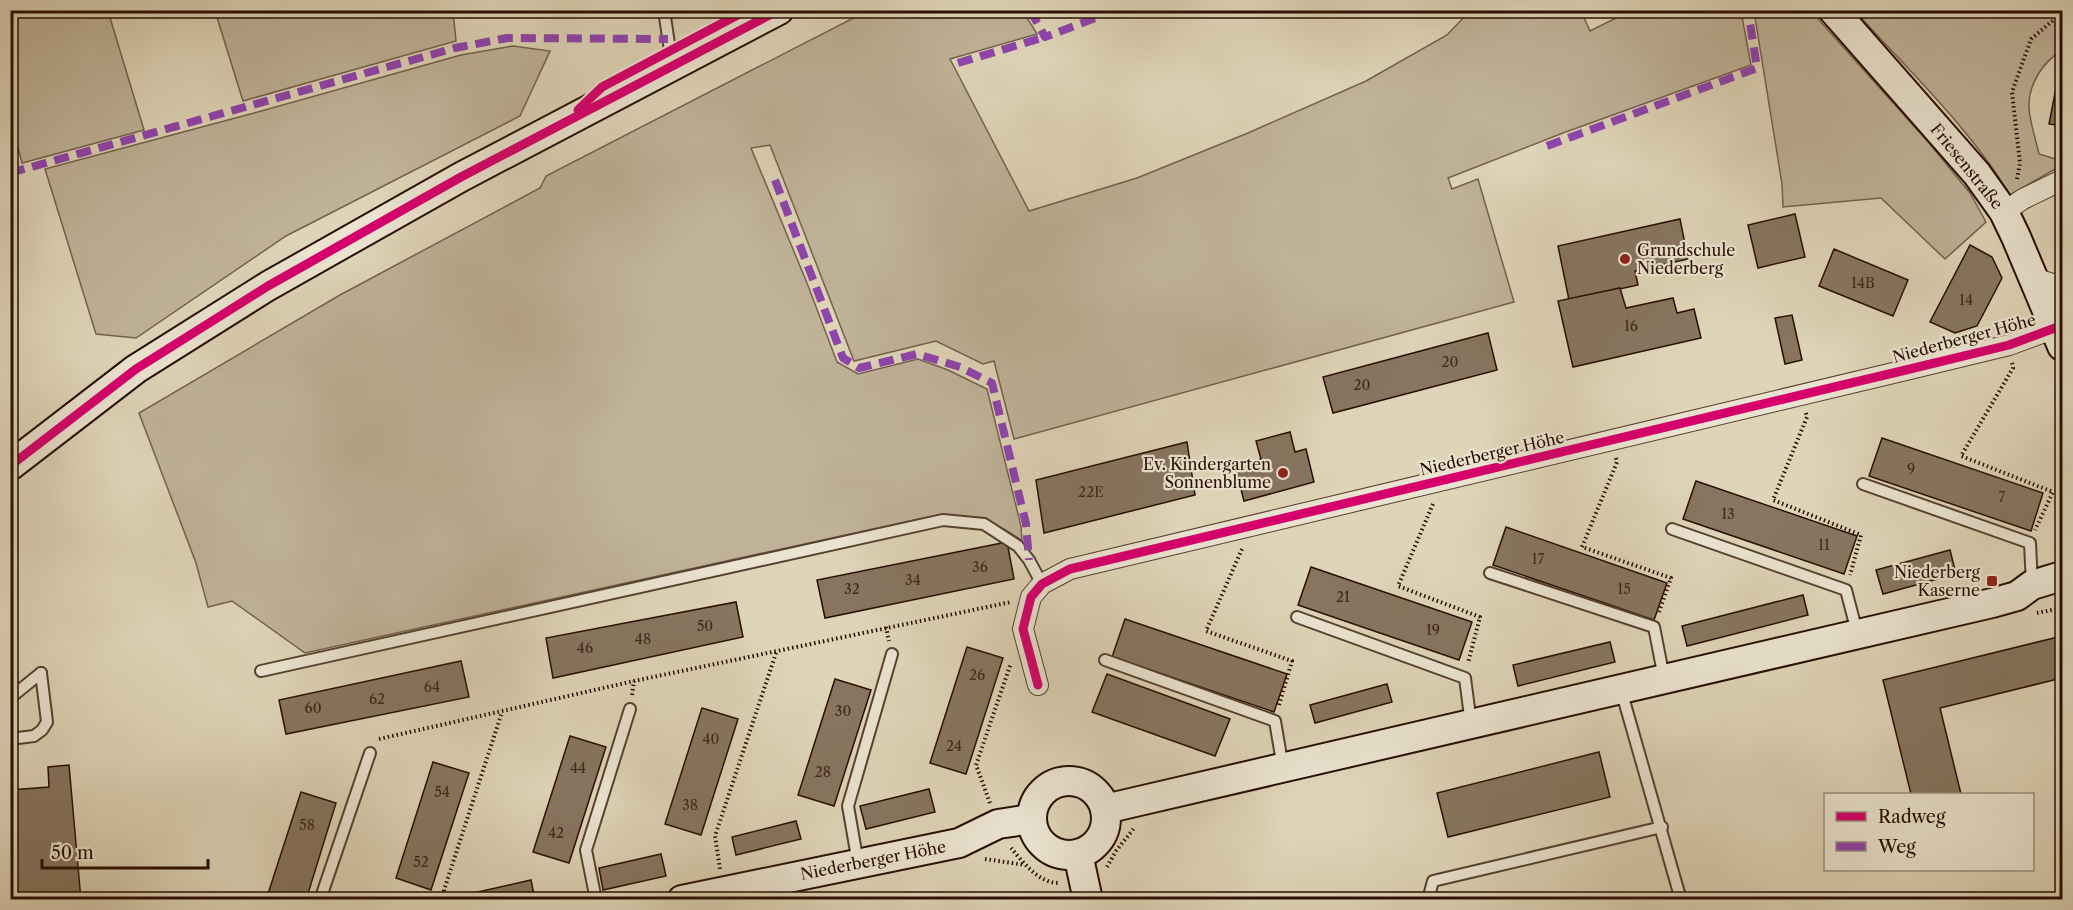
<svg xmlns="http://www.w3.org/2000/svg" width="2073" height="910" font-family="'Libre Caslon Text',serif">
<rect width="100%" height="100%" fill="#ded4b7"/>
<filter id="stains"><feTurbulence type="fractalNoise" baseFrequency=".00333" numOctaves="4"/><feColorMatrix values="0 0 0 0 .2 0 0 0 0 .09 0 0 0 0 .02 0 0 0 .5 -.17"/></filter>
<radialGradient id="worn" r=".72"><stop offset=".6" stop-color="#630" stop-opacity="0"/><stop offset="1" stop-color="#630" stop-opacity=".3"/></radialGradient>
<g fill="#bfb298" stroke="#74604d" stroke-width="1.5">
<polygon points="10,11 108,11 144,130 22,163 11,120"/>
<polygon points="215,11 453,11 456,41 243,101"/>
<path d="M867,11H1023L1037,34L950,59L1029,211L1137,178L1248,133L1366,81L1447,35L1470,11H1581L1590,31L1630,11H1741L1751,65L1563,133L1448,178L1452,189L1478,179L1514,302L1014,439L994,361L983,364L936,341L854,361L770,145L751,148L807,283L837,362L858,374L918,359L948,370L987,389L1021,526L1022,541C994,519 976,519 942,514L305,653L232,601L208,607L196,563L139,413L340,295L540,188L546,176Z"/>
<polygon points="1754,11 1811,11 1929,143 1970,193 1986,222 1945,259 1881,198 1783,207 1782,184"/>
<path d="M1855,11H2062V50C2043,62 2028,84 2029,108C2030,123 2036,140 2039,154L2062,161V165L2010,195C1969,127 1908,70 1855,11Z"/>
<polygon points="513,46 550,51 520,116 286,236 136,338 96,334 45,169 254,113 461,55"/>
</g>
<g fill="#877560" stroke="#280e02" stroke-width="1.5">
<polygon points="2056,88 2062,89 2062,126 2049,124"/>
<polygon points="1795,214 1805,257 1758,268 1748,225"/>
<polygon points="1680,219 1688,259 1635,271 1638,285 1569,300 1558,246"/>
<polygon points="1970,245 1992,257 2002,278 1977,326 1955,333 1930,322"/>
<polygon points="1834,249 1908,280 1893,316 1819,286"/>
<polygon points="1620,288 1626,308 1673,298 1677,313 1694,309 1701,338 1573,367 1558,301"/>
<polygon points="1792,315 1802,360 1785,364 1775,318"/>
<polygon points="1488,333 1497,370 1333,413 1323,377"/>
<polygon points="1290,432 1295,452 1306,449 1314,482 1244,501 1235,466 1261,459 1256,441"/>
<polygon points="1882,438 2043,493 2031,531 1869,476"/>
<polygon points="1187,442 1195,495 1044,533 1036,480"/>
<polygon points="1696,481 1857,536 1844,574 1683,519"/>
<polygon points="1506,527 1667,583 1654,620 1493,565"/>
<polygon points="1007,542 1014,579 825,618 817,580"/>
<polygon points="1950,550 1956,574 1883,594 1876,570"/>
<polygon points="1311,567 1472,622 1459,660 1298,605"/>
<polygon points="1803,595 1808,615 1687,646 1682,626"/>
<polygon points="736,602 743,637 553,678 546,638"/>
<polygon points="1125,619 1287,674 1274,712 1112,657"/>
<polygon points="2062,636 2062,678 1940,708 1961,794 1911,794 1883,680"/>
<polygon points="1610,642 1615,662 1518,686 1513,665"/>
<polygon points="967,647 1003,658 966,774 930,763"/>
<polygon points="461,661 469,697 286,734 279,700"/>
<polygon points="1107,674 1230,719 1215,756 1092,712"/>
<polygon points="835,679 871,690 834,806 798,795"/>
<polygon points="1387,684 1392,702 1315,723 1310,705"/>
<polygon points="702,708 738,719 701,835 665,824"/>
<polygon points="570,736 606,747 569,863 533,852"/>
<polygon points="1599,752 1610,797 1448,837 1437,793"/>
<polygon points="433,762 469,773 431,890 396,878"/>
<polygon points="69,765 81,900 10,900 10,790 49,787 48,767"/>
<polygon points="929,789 935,812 866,829 860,806"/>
<polygon points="301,792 336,803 306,900 266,900"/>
<polygon points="796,821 801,839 736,855 732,837"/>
<polygon points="661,854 666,876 603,890 599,868"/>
<polygon points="531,880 535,900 465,900 464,895"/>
</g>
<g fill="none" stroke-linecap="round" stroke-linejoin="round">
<defs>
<g id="lane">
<polyline points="664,10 672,64"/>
<polyline points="1863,484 2030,543 2032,585"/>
<polyline points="1672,529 1846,590 1857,632"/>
<polyline points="1490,573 1654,627 1664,678"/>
<polyline points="1297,617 1465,678 1471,724"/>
<polyline points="1105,660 1275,721 1283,768"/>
<polyline points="261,671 943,520 984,524 1018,546 1029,560 1042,584"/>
<polyline points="1621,690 1681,900"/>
<polyline points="10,698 41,673"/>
<polyline points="10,739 34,736 42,730 47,722 41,673"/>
<polyline points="858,863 848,806 892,654"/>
<polyline points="320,900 370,753"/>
<polyline points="596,900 586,850 630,709"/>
<polyline points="1428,900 1433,881 1662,827"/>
</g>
<g id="street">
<polyline points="2004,212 2023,199 2062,180"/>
<polyline points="2034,278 2062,287"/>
<polyline points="1038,685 1023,629 1031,597 1042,584 1070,569 1910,369 2009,345 2055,328"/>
</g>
<g id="secondary">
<polyline points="1833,10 1977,174 2004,212 2016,237 2062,346"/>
<polyline points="10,466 136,369 268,286 461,177 779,10"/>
<circle cx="1069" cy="818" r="37"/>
<polyline points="1105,809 1992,603 2017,596 2032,585 2062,576"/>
<polyline points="1078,854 1088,900"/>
<polyline points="682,900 959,843 998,824 1031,819"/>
</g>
</defs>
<use href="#lane" stroke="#56402f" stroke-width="14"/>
<use href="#street" stroke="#56402f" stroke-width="22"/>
<use href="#secondary" stroke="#280e02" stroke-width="32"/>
<g stroke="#280e02" stroke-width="4" stroke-dasharray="1.5 3" stroke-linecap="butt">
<polyline points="2017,179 2020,163 2012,92 2031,39 2062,13"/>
<polyline points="2012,363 2013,368 1961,456 2053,492 2035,530"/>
<polyline points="1806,413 1807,417 1773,500 1861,535 1850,575"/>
<polyline points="1616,458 1617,462 1582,547 1671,578 1659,612"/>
<polyline points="1433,504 1398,586 1480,617 1468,663"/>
<polyline points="1242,549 1206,631 1292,661 1279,705"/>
<polyline points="2037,613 2062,608"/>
<polyline points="886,627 889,641"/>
<polyline points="632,695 634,681"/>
<polyline points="379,739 634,681 1011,602"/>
<polyline points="990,803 976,765 1011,663"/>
<path d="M1011,848C1023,862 1038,883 1059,883"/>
<polyline points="985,859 1025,865"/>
<polyline points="1107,867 1116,851 1135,827"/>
<polyline points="720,869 715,836 777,650"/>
<polyline points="447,900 444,890 502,712"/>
</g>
<use href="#lane" stroke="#eae3d0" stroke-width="10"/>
<use href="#street" stroke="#eae3d0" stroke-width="20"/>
<use href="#secondary" stroke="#eae3d0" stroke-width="28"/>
<g stroke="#8e44ad" stroke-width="8" stroke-dasharray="15 8" stroke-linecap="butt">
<polyline points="1030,10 1045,37 1117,10"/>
<polyline points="958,63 1045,37"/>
<polyline points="1547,146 1757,68 1748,10"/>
<polyline points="10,173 455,48 507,38 668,39"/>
<polyline points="775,180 843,358 859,368 917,354 960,367 992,383 1026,524 1029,560"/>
</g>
<defs>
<g id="cycleway">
<polyline points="578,110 602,87 747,10"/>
<polyline points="10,466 136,369 268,286 461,177 779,10"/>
<polyline points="1038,685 1023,629 1031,597 1042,584 1070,569 1910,369 2009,345 2055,328"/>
</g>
</defs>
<use href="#cycleway" stroke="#eae3d0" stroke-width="13"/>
<use href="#cycleway" stroke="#d6006c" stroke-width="9"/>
</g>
<g fill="#8f2418" stroke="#eae3d0" stroke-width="2">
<circle cx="1625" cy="259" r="6"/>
<circle cx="1283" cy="473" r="6"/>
<rect x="1986" y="575" width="12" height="12" rx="3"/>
</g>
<g text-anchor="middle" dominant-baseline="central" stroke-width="4.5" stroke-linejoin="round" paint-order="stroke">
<g font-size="14" fill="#40281a">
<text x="1863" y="283">14B</text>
<text x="1966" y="300">14</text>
<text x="1631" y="326">16</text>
<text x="1450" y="362">20</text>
<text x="1362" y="385">20</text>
<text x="1911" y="469">9</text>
<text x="1091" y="492">22E</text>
<text x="2002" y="497">7</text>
<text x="1728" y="514">13</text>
<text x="1824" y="545">11</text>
<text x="1538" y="559">17</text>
<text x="980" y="567">36</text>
<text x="913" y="580">34</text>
<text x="852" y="589">32</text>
<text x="1624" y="589">15</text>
<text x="1343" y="597">21</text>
<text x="705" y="626">50</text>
<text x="1433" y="630">19</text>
<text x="643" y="639">48</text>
<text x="585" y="648">46</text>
<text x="977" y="675">26</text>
<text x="432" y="687">64</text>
<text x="377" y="699">62</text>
<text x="313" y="708">60</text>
<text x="843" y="711">30</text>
<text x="711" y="739">40</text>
<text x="954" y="746">24</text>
<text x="578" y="768">44</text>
<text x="823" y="772">28</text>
<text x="442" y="792">54</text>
<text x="690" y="805">38</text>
<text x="307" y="825">58</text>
<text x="556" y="833">42</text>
<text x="421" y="862">52</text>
</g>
<g font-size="16" fill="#280e02" stroke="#eae3d0">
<text transform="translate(1967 166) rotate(51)">Friesenstraße</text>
<text transform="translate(1964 338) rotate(-15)">Niederberger Höhe</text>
<text transform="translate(1492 453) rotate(-13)">Niederberger Höhe</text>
<text transform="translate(873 860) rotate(-11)">Niederberger Höhe</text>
</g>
<g font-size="16" fill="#280e02" stroke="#eae3d0" text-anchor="end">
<text x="1637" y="250" text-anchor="start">Grundschule<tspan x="1637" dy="18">Niederberg</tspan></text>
<text x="1271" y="464">Ev. Kindergarten<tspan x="1271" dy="18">Sonnenblume</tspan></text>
<text x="1980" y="572">Niederberg<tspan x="1980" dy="18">Kaserne</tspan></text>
</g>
</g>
<rect width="2073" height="910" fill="none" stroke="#ded4b7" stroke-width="36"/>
<rect x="12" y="12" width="2049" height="886" fill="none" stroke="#280e02" stroke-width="3"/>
<rect x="18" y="18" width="2037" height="874" fill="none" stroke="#280e02" stroke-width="1.5"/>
<rect x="1824" y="793" width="210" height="78" fill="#eae3d0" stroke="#9c8e7e" stroke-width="1.5"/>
<rect x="1836" y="812" width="30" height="9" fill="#d6006c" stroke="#9c8e7e" stroke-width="1.5"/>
<text x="1878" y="823" font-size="18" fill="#280e02">Radweg</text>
<rect x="1836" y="842" width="30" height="9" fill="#8e44ad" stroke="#9c8e7e" stroke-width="1.5"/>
<text x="1878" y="853" font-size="18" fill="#280e02">Weg</text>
<path d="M42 859v9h166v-9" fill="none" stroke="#280e02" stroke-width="3"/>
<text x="51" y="859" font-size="18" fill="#280e02" stroke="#eae3d0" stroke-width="4.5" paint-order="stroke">50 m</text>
<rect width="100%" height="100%" filter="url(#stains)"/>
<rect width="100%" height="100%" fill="url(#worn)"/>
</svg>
